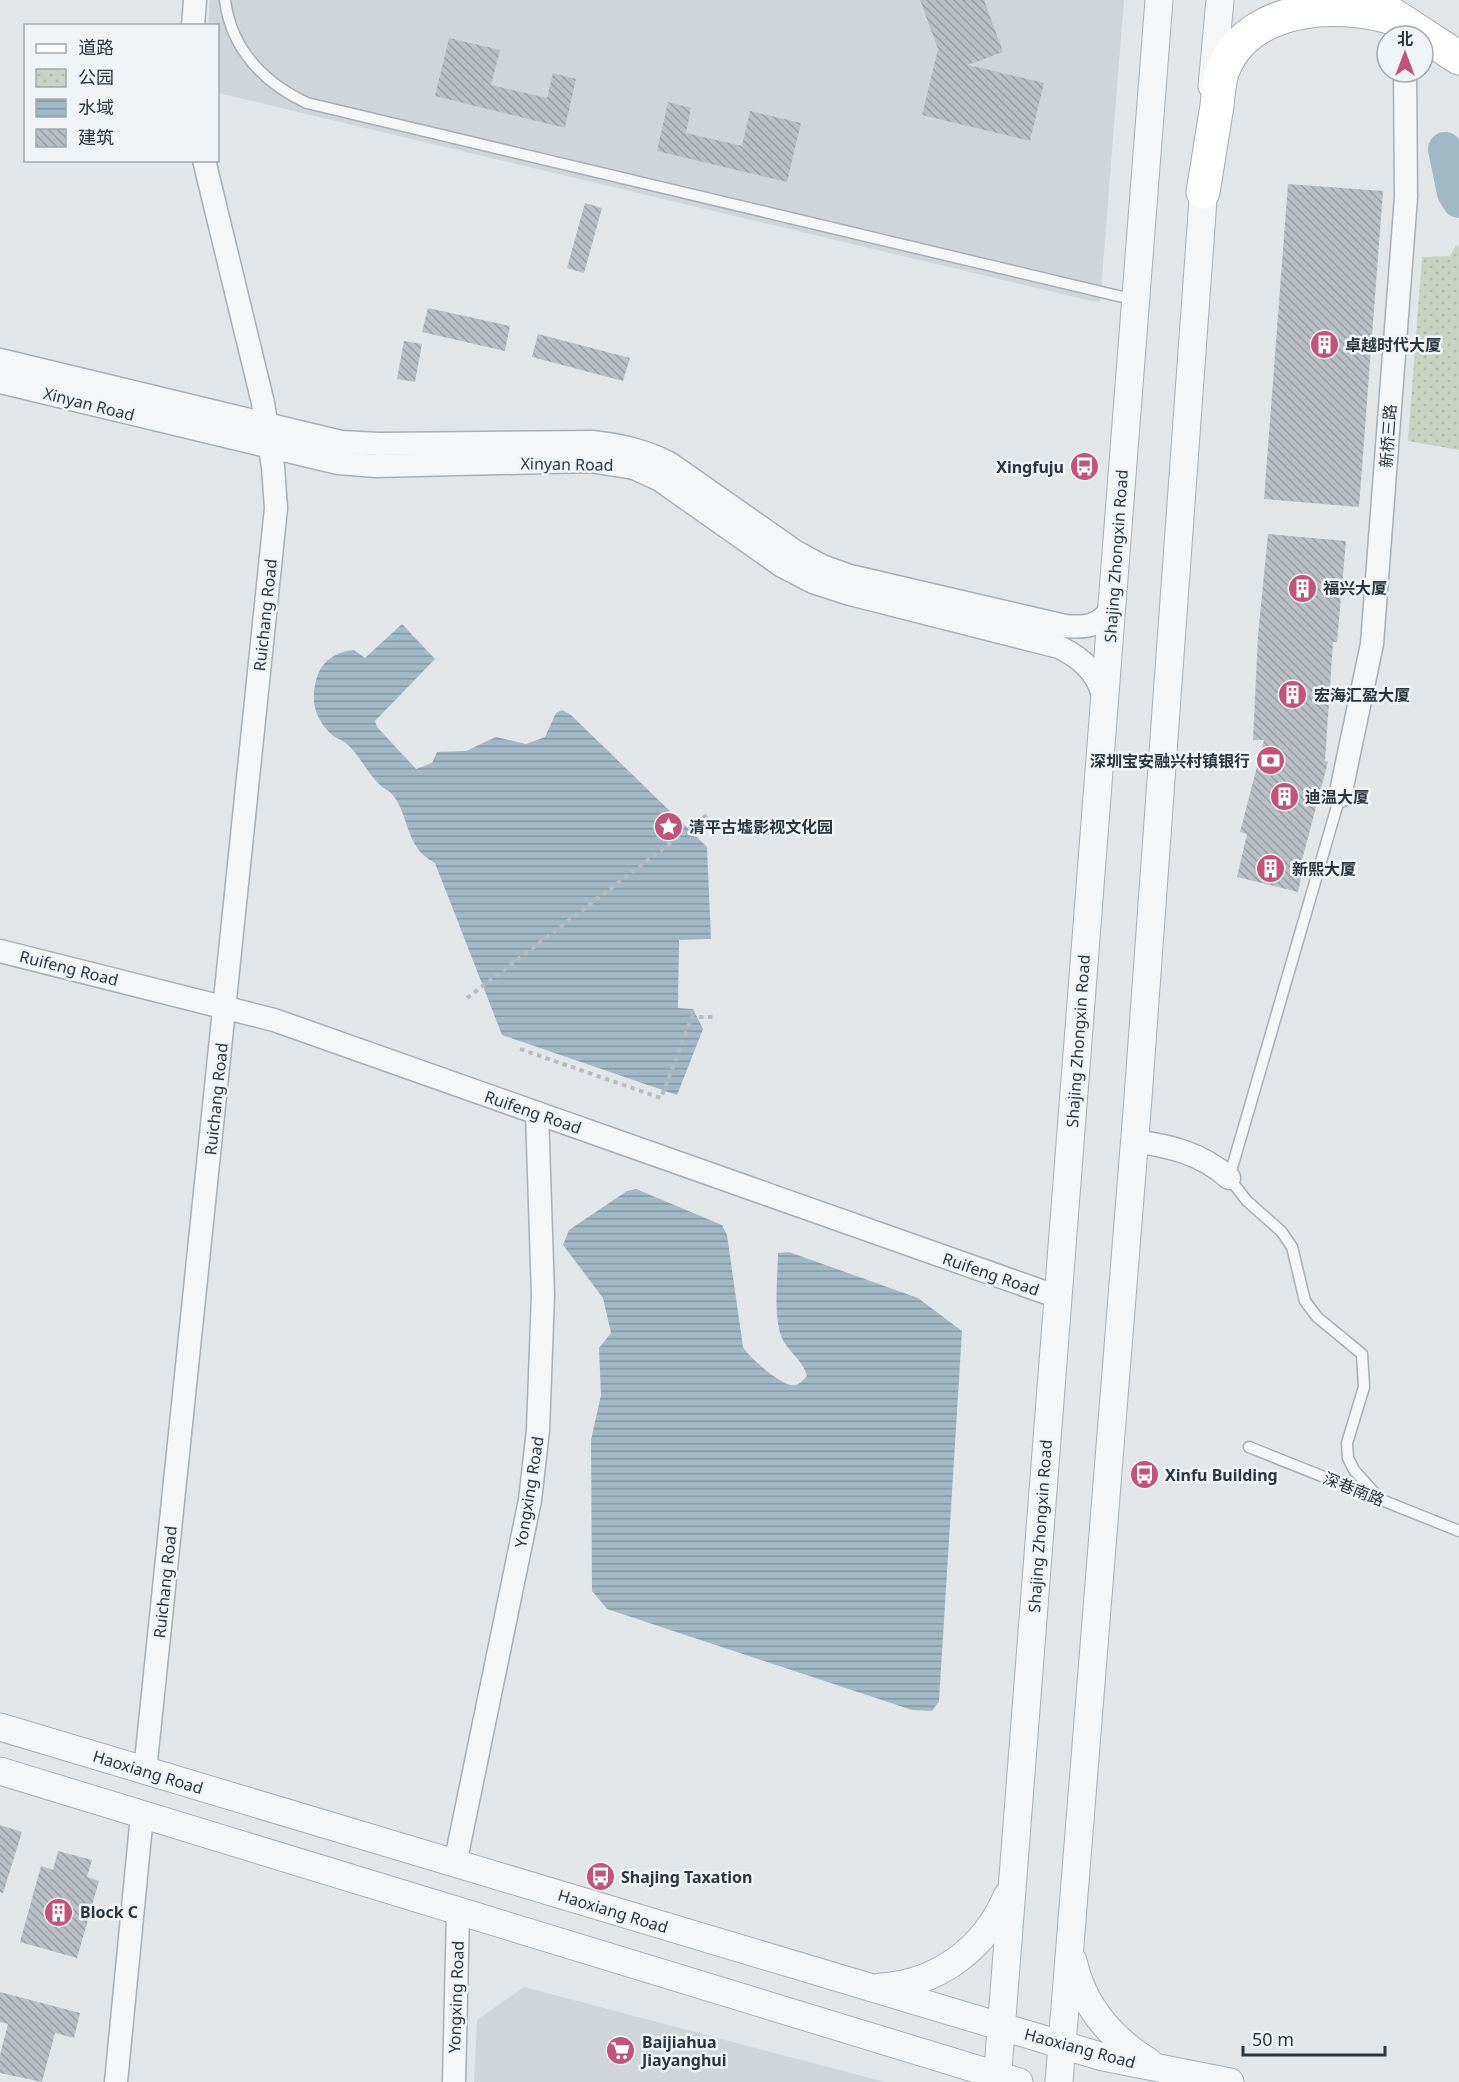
<svg xmlns="http://www.w3.org/2000/svg" width="1459" height="2082" font-family="'Noto Sans','Noto Sans SC',sans-serif">
<defs>
<pattern id="park-dots" width="8" height="8" patternUnits="userSpaceOnUse" patternTransform="scale(1.5)"><rect width="8" height="8" fill="#cad2c4"/><path d="M2 2h.1M6 6h.1" fill="none" stroke="#aeb5a9" stroke-width="1.8" stroke-linecap="round"/></pattern>
<pattern id="water-rules" width="6" height="5" patternUnits="userSpaceOnUse" patternTransform="scale(1.5)"><rect width="6" height="5" fill="#a0b9c5"/><path d="M0 2.5h6" fill="none" stroke="#8397a1"/></pattern>
<pattern id="building-back-hatch" width="6" height="6" patternUnits="userSpaceOnUse" patternTransform="scale(1.5)"><rect width="6" height="6" fill="#b9c0c5"/><path d="M-1 5l2 2M0 0l6 6M5-1l2 2" fill="none" stroke="#979da1"/></pattern>
</defs>
<rect width="100%" height="100%" fill="#e2e6e9"/>
<g fill="#d0d5da">
<polygon points="210,0 1124,0 1100,303 218,93 218,26 208,26"/>
<polygon points="524,1987 885,2082 474,2082 477,2020"/>
</g>
<polygon fill="url(#park-dots)" points="1456,245 1459,247 1459,450 1408,441 1422,257 1450,256"/>
<g fill="url(#water-rules)">
<path d="M402,624L435,659L375,721L377,727L416,769L432,763L437,752L466,751L496,737L526,744L545,737L556,713L562,710L571,715L707,847L711,939L679,940L678,1008L693,1009L703,1029L677,1095L502,1035L435,863C404,847 410,815 392,794C390,791 384,789 381,786C369,775 361,758 349,746C344,740 336,739 330,733C313,716 310,697 318,674C324,659 339,651 354,650L365,658Z"/>
<path d="M636,1189L722,1225L727,1235L743,1347C749,1357 784,1389 796,1385C800,1384 804,1379 807,1376C803,1361 792,1355 784,1342C772,1323 778,1276 778,1253L789,1252L918,1298L962,1331L939,1701L932,1711L912,1710L607,1609L592,1591L591,1440L601,1395L599,1348L611,1333L603,1298L563,1245L569,1230L627,1191Z"/>
</g>
<g fill="none" stroke-linecap="round" stroke-linejoin="round">
<polyline stroke="#a0b9c5" stroke-width="34" points="1445,149 1454,193 1459,201"/>
</g>
<g fill="url(#building-back-hatch)">
<polygon points="920,0 984,0 1003,52 968,65 1044,83 1030,141 922,115 938,49"/>
<polygon points="449,38 500,50 491,85 547,98 553,73 576,79 565,128 435,96"/>
<polygon points="668,102 691,108 686,133 742,146 750,111 801,123 787,182 657,151"/>
<polygon points="1288,184 1383,191 1359,507 1264,499"/>
<polygon points="585,203 602,208 584,273 567,268"/>
<polygon points="428,308 510,326 505,351 422,332"/>
<polygon points="538,334 630,358 623,381 532,357"/>
<polygon points="404,341 422,344 415,382 397,379"/>
<polygon points="1268,534 1346,541 1337,642 1333,642 1325,761 1328,762 1302,860 1305,861 1298,892 1237,877 1247,834 1240,832 1264,740 1253,740 1258,635"/>
<polygon points="0,1825 22,1832 3,1893 0,1892"/>
<polygon points="58,1851 92,1860 87,1877 99,1881 77,1958 20,1942 41,1866 53,1870"/>
<polygon points="0,1992 80,2013 74,2038 55,2033 42,2082 0,2073 0,2055 8,2024 0,2022"/>
</g>
<g fill="none" stroke-linecap="round" stroke-linejoin="round">
<defs>
<g id="service">
<path d="M225,0C231,49 264,83 307,103L1135,300"/>
<polyline points="1340,796 1229,1178 1247,1201 1281,1231 1292,1247 1305,1301 1317,1317 1362,1354 1364,1387 1347,1443 1348,1458 1354,1470 1380,1499"/>
<polyline points="1249,1447 1459,1531"/>
</g>
<g id="minor">
<polyline points="193,26 195,0"/>
<path d="M0,360L341,442L379,444L592,442C620,445 643,450 669,463L796,552L822,566L850,576L1065,626C1086,628 1101,626 1112,607"/>
<path d="M0,382L338,463L376,466L590,461L634,468L660,480L782,566L813,582L850,594L1059,647C1082,658 1101,675 1104,702"/>
<polyline points="1340,796 1372,644 1406,197 1405,72"/>
<polyline points="0,951 274,1020 1058,1297"/>
<path d="M1134,1141C1170,1146 1201,1153 1229,1178"/>
<polyline points="145,1771 276,508 273,467 263,403 204,160"/>
<polyline points="455,1864 530,1500 538,1430 543,1295 537,1113"/>
<polyline points="116,2082 142,1815"/>
<polyline points="454,2082 458,1911"/>
</g>
<g id="tertiary">
<polyline points="1212,86 1220,0"/>
<polyline points="0,1727 1103,2057 1230,2082"/>
<polyline points="0,1771 1019,2082"/>
<path d="M1073,1961C1083,2006 1110,2038 1149,2062"/>
<path d="M880,1987C937,1984 985,1949 1007,1896"/>
<polyline points="997,2082 1159,0"/>
<polyline points="1059,2082 1138,1098 1205,172"/>
</g>
<g id="primary">
<polyline points="1387,11 1459,58"/>
<path d="M1203,192C1208,163 1212,135 1217,106C1218,95 1219,81 1223,70C1250,2 1347,0 1404,22"/>
</g>
</defs>
<use href="#service" stroke="#a8aeb3" stroke-width="13"/>
<use href="#minor" stroke="#a8aeb3" stroke-width="25"/>
<use href="#tertiary" stroke="#a8aeb3" stroke-width="29"/>
<use href="#primary" stroke="#a2acb3" stroke-width="35"/>
<g stroke="#b8bcc0" stroke-width="4" stroke-dasharray="4.5 4.5" stroke-linecap="butt">
<polyline points="467,998 707,815"/>
<polyline points="520,1049 661,1098 692,1017 713,1017"/>
</g>
<use href="#service" stroke="#f4f6f7" stroke-width="10"/>
<use href="#minor" stroke="#f4f6f7" stroke-width="22"/>
<use href="#tertiary" stroke="#f4f6f7" stroke-width="27"/>
<use href="#primary" stroke="#fff" stroke-width="33"/>
</g>
<defs>
<symbol id="building-disc" viewBox="-11 -11 22 22"><circle r="9.5" fill="#c1547a" stroke="#f1f4f6"/><path d="M-4-6H4V6H1V3H-1V6H-4ZM-2.5-4.3h1.7v1.8h-1.7ZM.8-4.3h1.7v1.8H.8ZM-2.5-1h1.7V.8h-1.7ZM.8-1h1.7V.8H.8Z" fill="#fff"/></symbol>
<symbol id="bus-disc" viewBox="-11 -11 22 22"><circle r="9.5" fill="#c1547a" stroke="#f1f4f6"/><path d="M-5-6H5V4H4V6H2V4H-2V6H-4V4H-5ZM-3.5-4V0h7V-4ZM-3.5 1.2v1.5H-2V1.2ZM2 1.2v1.5H3.5V1.2Z" fill="#fff"/></symbol>
<symbol id="bank-disc" viewBox="-11 -11 22 22"><circle r="9.5" fill="#c1547a" stroke="#f1f4f6"/><path d="M-6-4H6V4H-6ZM0-2.3a2.3 2.3 0 1 0 0 4.6a2.3 2.3 0 1 0 0-4.6Z" fill="#fff"/></symbol>
<symbol id="sight-disc" viewBox="-11 -11 22 22"><circle r="9.5" fill="#c1547a" stroke="#f1f4f6"/><path d="M0-6L1.8-2.2L6-1.7L2.9 1.2L3.7 5.4L0 3.3L-3.7 5.4L-2.9 1.2L-6-1.7L-1.8-2.2Z" fill="#fff"/></symbol>
<symbol id="supermarket-disc" viewBox="-11 -11 22 22"><circle r="9.5" fill="#c1547a" stroke="#f1f4f6"/><path d="M-6-5.5h2.5l.6 2H6L4.5 2H-2.5L-4.4-4H-6ZM-1.5 3.2a1.3 1.3 0 1 0 .1 0ZM3 3.2a1.3 1.3 0 1 0 .1 0Z" fill="#fff"/></symbol>
</defs>
<g fill-rule="evenodd">
<use href="#building-disc" x="1308" y="328" width="33" height="33"/>
<use href="#bus-disc" x="1068" y="450" width="33" height="33"/>
<use href="#building-disc" x="1286" y="572" width="33" height="33"/>
<use href="#building-disc" x="1276" y="678" width="33" height="33"/>
<use href="#bank-disc" x="1254" y="744" width="33" height="33"/>
<use href="#building-disc" x="1268" y="780" width="33" height="33"/>
<use href="#sight-disc" x="652" y="810" width="33" height="33"/>
<use href="#building-disc" x="1254" y="852" width="33" height="33"/>
<use href="#bus-disc" x="1128" y="1458" width="33" height="33"/>
<use href="#bus-disc" x="584" y="1860" width="33" height="33"/>
<use href="#building-disc" x="42" y="1896" width="33" height="33"/>
<use href="#supermarket-disc" x="604" y="2034" width="33" height="33"/>
</g>
<g text-anchor="middle" dominant-baseline="central" stroke-width="5" stroke-linejoin="round" paint-order="stroke">
<g font-size="16" font-weight="bold" fill="#2c363f" stroke="#f1f4f6" text-anchor="start">
<text x="1345" y="345">卓越时代大厦</text>
<text x="1064" y="467" text-anchor="end">Xingfuju</text>
<text x="1323" y="588">福兴大厦</text>
<text x="1314" y="695">宏海汇盈大厦</text>
<text x="1250" y="761" text-anchor="end">深圳宝安融兴村镇银行</text>
<text x="1305" y="797">迪温大厦</text>
<text x="689" y="827">清平古墟影视文化园</text>
<text x="1292" y="869">新熙大厦</text>
<text x="1165" y="1475">Xinfu Building</text>
<text x="621" y="1877">Shajing Taxation</text>
<text x="80" y="1912">Block C</text>
<text x="642" y="2042">Baijiahua<tspan x="642" dy="18">Jiayanghui</tspan></text>
</g>
<g font-size="16" fill="#2c363f" stroke="#f1f4f6">
<text transform="translate(89 404) rotate(14)">Xinyan Road</text>
<text transform="translate(1388 436) rotate(-86)">新桥三路</text>
<text transform="translate(567 464) rotate(1)">Xinyan Road</text>
<text transform="translate(1116 556) rotate(-86)">Shajing Zhongxin Road</text>
<text transform="translate(265 615) rotate(-84)">Ruichang Road</text>
<text transform="translate(69 968) rotate(14)">Ruifeng Road</text>
<text transform="translate(1078 1041) rotate(-86)">Shajing Zhongxin Road</text>
<text transform="translate(216 1099) rotate(-84)">Ruichang Road</text>
<text transform="translate(533 1112) rotate(19)">Ruifeng Road</text>
<text transform="translate(991 1274) rotate(19)">Ruifeng Road</text>
<text transform="translate(1354 1489) rotate(22)">深巷南路</text>
<text transform="translate(529 1492) rotate(-81)">Yongxing Road</text>
<text transform="translate(1040 1526) rotate(-86)">Shajing Zhongxin Road</text>
<text transform="translate(165 1582) rotate(-84)">Ruichang Road</text>
<text transform="translate(148 1772) rotate(17)">Haoxiang Road</text>
<text transform="translate(613 1911) rotate(17)">Haoxiang Road</text>
<text transform="translate(456 1997) rotate(-88)">Yongxing Road</text>
<text transform="translate(1080 2048) rotate(15)">Haoxiang Road</text>
</g>
</g>
<rect x="24" y="24" width="195" height="138" fill="#f1f4f6" stroke="#a2a8ad" stroke-width="1.5"/>
<rect x="36" y="44" width="30" height="9" fill="#ffffff" stroke="#a2a8ad" stroke-width="1.5"/>
<text x="78" y="54" font-size="18" fill="#2c363f">道路</text>
<rect x="36" y="69" width="30" height="18" fill="url(#park-dots)" stroke="#a2a8ad" stroke-width="1.5"/>
<text x="78" y="84" font-size="18" fill="#2c363f">公园</text>
<rect x="36" y="99" width="30" height="18" fill="url(#water-rules)" stroke="#a2a8ad" stroke-width="1.5"/>
<text x="78" y="114" font-size="18" fill="#2c363f">水域</text>
<rect x="36" y="129" width="30" height="18" fill="url(#building-back-hatch)" stroke="#a2a8ad" stroke-width="1.5"/>
<text x="78" y="144" font-size="18" fill="#2c363f">建筑</text>
<g transform="translate(1405 54)"><circle r="28" fill="#f1f4f6" stroke="#a2a8ad" stroke-width="1.5"/>
<path d="M0-4.5L10 22L0 15L-10 22Z" fill="#c1547a"/>
<text y="-9" font-size="16" font-weight="bold" text-anchor="middle" fill="#2c363f">北</text>
</g>
<path d="M1243 2046v9h142v-9" fill="none" stroke="#2c363f" stroke-width="3"/>
<text x="1252" y="2046" font-size="18" fill="#2c363f" stroke="#f1f4f6" stroke-width="4.5" paint-order="stroke">50 m</text>
</svg>
